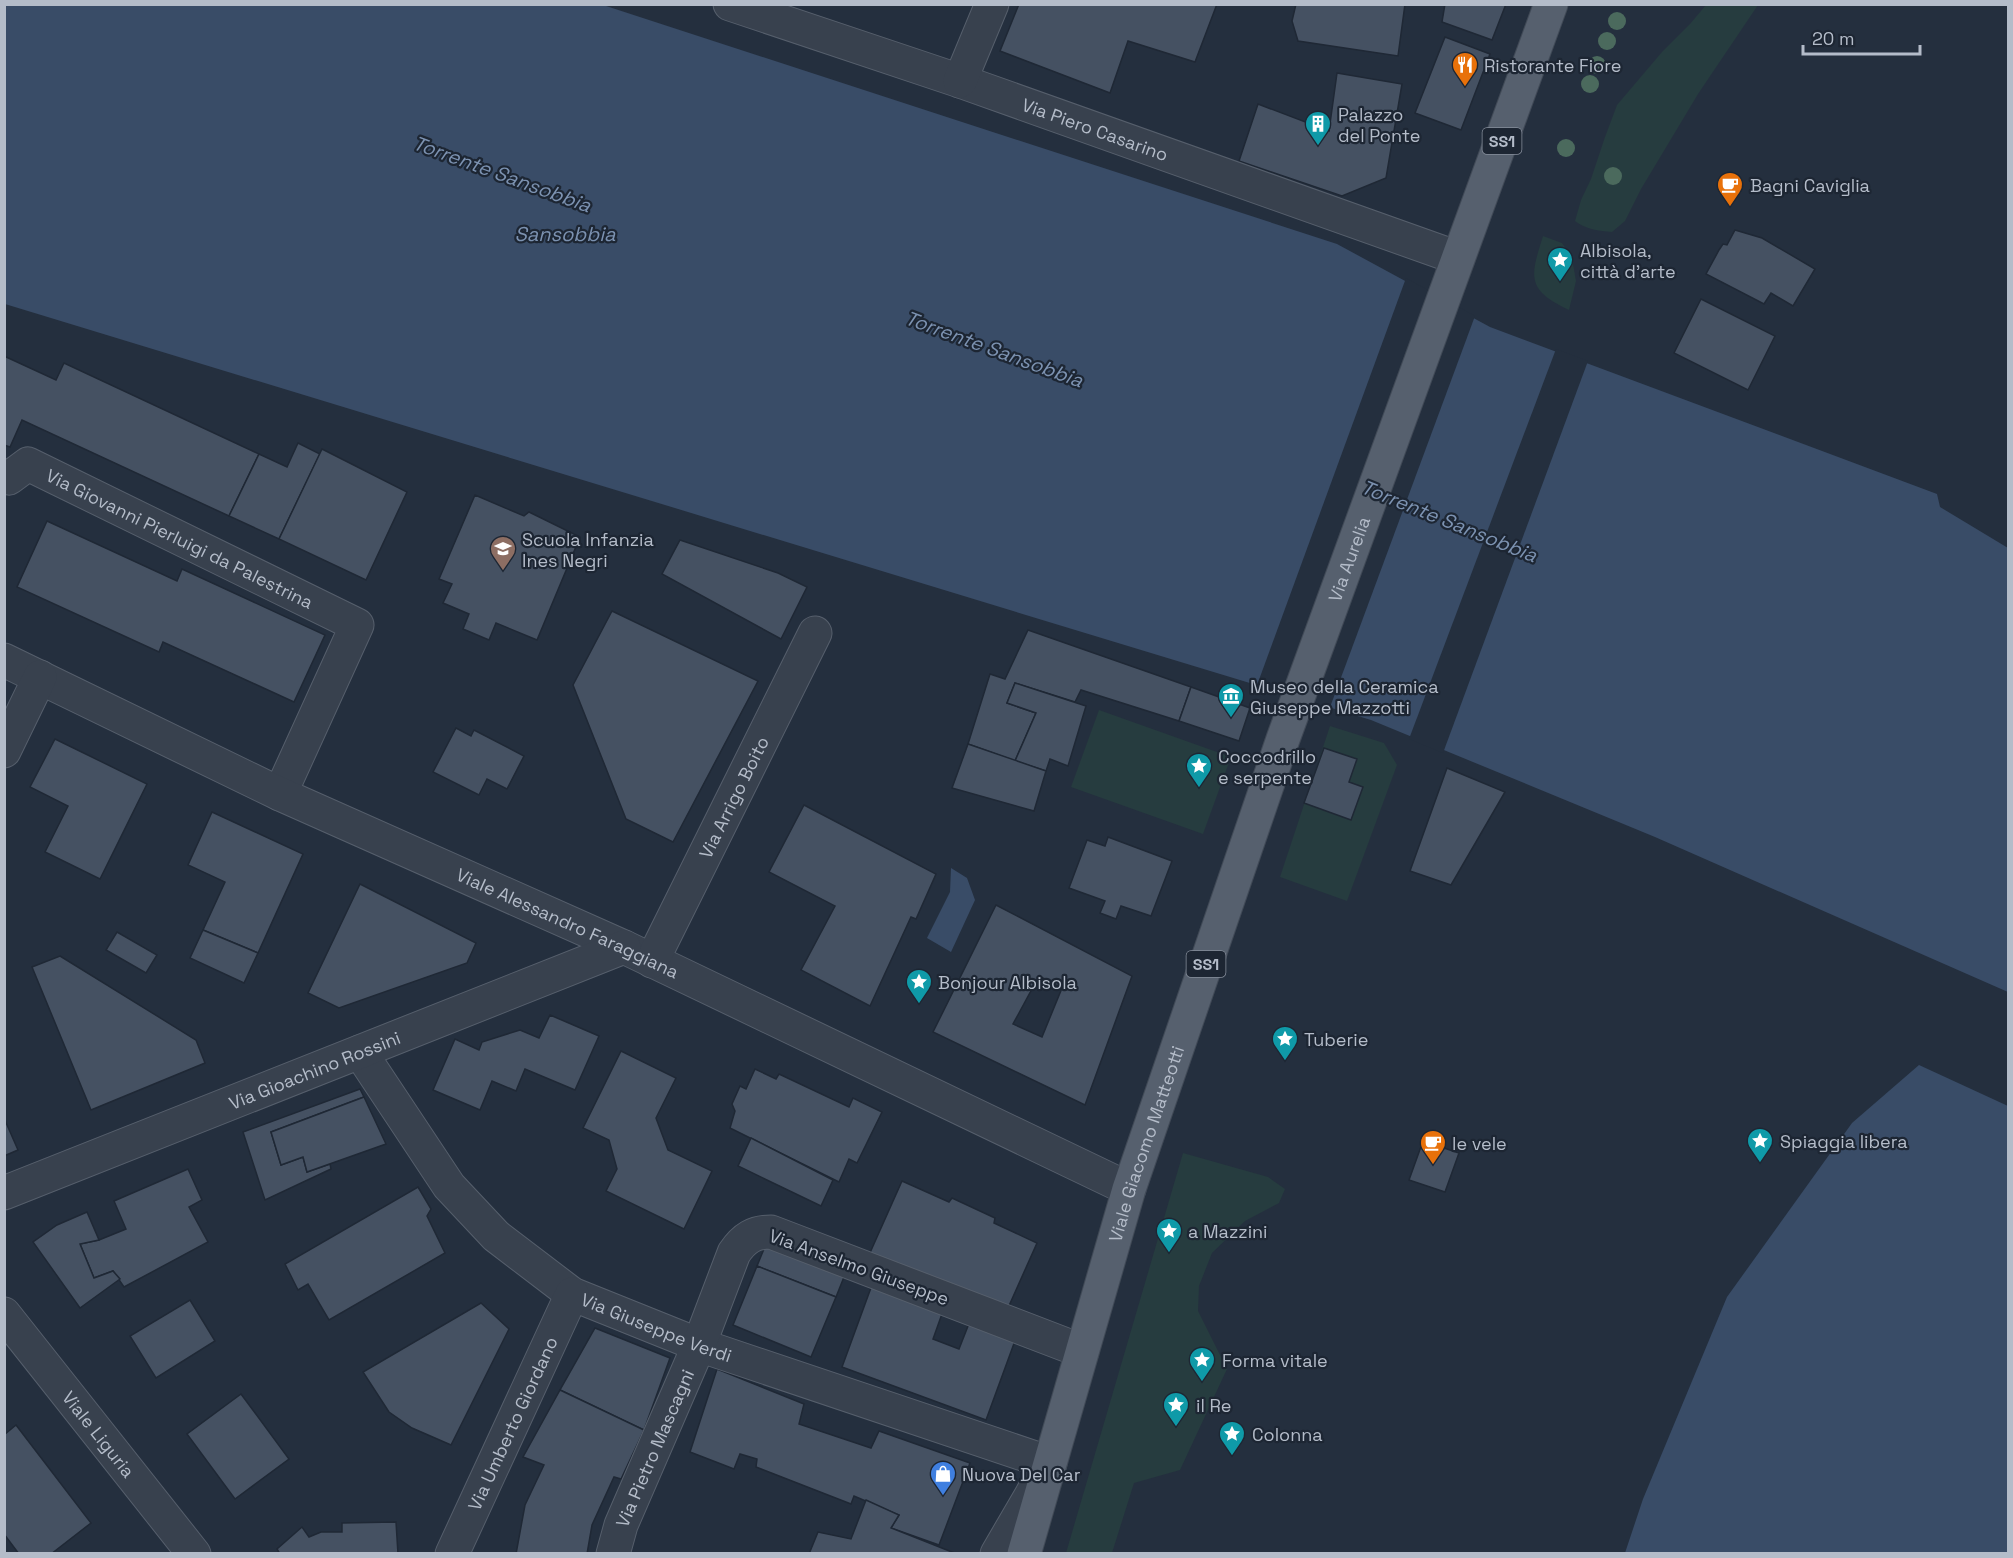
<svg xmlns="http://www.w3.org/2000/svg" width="2013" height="1558" font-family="'Space Grotesk',sans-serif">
<rect width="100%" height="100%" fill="#242f3e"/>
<g fill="#263c3f">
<path d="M1706,5H1758L1698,94L1641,189L1625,221L1612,232C1599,231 1585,229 1575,221L1581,200L1591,179L1605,137L1617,105L1662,52L1690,24Z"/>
<path d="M1543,236L1562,243L1572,258L1576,281L1569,310C1526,290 1530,277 1543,236Z"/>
<polygon points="1099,710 1231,757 1203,834 1071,787"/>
<polygon points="1330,726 1384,743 1397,765 1347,901 1280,877"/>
<polygon points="1183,1153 1268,1177 1285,1189 1279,1203 1245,1221 1212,1253 1199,1286 1198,1311 1227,1369 1180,1470 1134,1483 1112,1553 1066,1553"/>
</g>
<g fill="#394c67">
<polygon points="4,5 603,5 1337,244 1490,327 1937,494 1940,507 2008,548 2008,992 1655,837 1371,720 5,304"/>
<polygon points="951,868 967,878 975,900 951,952 927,938 950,892"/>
<polygon points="1919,1065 2008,1106 2008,1553 1625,1553 1643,1499 1727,1297 1852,1123"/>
</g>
<g fill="#242f3e">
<polygon points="1406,278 1475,316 1329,710 1256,688"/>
<polygon points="1556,349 1588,361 1443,753 1409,739"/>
</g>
<g fill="#455162" stroke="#1f2835" stroke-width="1.5" fill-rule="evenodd">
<polygon points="1019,4 1217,4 1195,62 1128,41 1110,93 1000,51"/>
<polygon points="1296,4 1405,4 1398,56 1298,41 1292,21"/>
<polygon points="1445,4 1506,4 1492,40 1442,22"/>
<polygon points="1445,37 1490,54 1461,130 1415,113"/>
<polygon points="1337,73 1402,84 1386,178 1342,196 1239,161 1258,104 1329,131"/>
<polygon points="1735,230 1762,238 1815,269 1793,306 1771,293 1764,304 1706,274 1719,250 1723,244 1727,245"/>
<polygon points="1701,299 1775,336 1748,390 1674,353"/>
<polygon points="4,356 56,380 64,363 259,454 229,516 22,420 10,447 4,445"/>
<polygon points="298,443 320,454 279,539 229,516 259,454 287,467"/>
<polygon points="322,449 407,492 366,580 279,539"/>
<polygon points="475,495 524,516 529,512 580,537 537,640 496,623 489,640 463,629 469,614 443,603 452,584 439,579"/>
<polygon points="47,521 177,581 182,569 325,635 294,702 163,642 159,652 17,587"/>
<polygon points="680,540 778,573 807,587 781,639 662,574"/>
<polygon points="612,611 758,681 673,842 626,819 573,685"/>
<polygon points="1028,630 1191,687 1179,721 1081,690 1075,702 1015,683 1007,703 1036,713 1015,761 968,744 990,674 1005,679"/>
<polygon points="1015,683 1086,706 1068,766 1050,759 1046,771 1015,761 1036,713 1007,703"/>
<polygon points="1191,687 1250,708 1239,741 1179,721"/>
<polygon points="456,728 471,736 474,730 524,756 507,789 487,779 479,795 433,772"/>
<polygon points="55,739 147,784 100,879 45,852 68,806 30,787"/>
<polygon points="968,744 1046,771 1034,811 952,788"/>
<polygon points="1324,748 1357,759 1349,782 1363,787 1351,820 1304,803"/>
<polygon points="1447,768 1505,792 1451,885 1410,871"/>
<polygon points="804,805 936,874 916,919 911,917 870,1006 801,970 835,906 769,872"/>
<polygon points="212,812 303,854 258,953 203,930 225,882 188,865"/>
<polygon points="1108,837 1172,861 1151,916 1121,906 1116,919 1100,913 1105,901 1069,888 1087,840 1105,846"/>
<polygon points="360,884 476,943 467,963 339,1008 308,993"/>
<path d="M996,905L1132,976L1085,1105L933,1032ZM1039,976L1062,988L1042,1037L1013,1024Z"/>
<polygon points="203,930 258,953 244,983 190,958"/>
<polygon points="117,932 157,955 146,973 106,950"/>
<polygon points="60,956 196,1040 205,1063 91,1110 32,967"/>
<polygon points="550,1015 599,1036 575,1090 525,1069 516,1091 492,1081 480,1110 433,1090 455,1039 479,1050 482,1042 520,1030 539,1038"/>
<polygon points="621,1051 676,1078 656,1118 668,1150 712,1171 684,1229 606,1191 617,1169 609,1140 583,1128"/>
<polygon points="755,1069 776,1079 779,1074 849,1107 853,1098 882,1112 857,1163 849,1159 839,1182 730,1128 735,1111 732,1104 740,1086 746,1089"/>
<polygon points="360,1089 364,1097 271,1132 281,1165 303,1157 307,1172 330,1164 331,1169 265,1200 243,1132"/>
<polygon points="364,1097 386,1144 307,1172 303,1157 281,1165 271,1132"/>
<polygon points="4,1118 18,1150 4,1156"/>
<polygon points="751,1138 833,1180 821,1206 738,1166"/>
<polygon points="1423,1141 1459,1153 1445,1192 1409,1180"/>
<polygon points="188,1169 202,1200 189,1207 208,1242 124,1287 113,1271 94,1278 80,1244 99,1240 126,1229 114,1201"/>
<polygon points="902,1181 949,1202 952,1198 995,1218 994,1223 1037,1243 1008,1308 869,1255"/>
<polygon points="418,1187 431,1209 427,1216 445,1253 329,1320 308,1284 298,1290 285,1264"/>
<polygon points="87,1212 99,1240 80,1244 94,1278 113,1271 120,1279 80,1308 33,1242 57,1225"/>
<polygon points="766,1244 844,1277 836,1297 757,1266"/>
<polygon points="757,1266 836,1297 811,1357 733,1325"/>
<polygon points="872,1285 943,1311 933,1339 959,1349 970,1321 1016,1338 986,1420 842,1367"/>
<polygon points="190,1300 215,1341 156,1378 130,1336"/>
<polygon points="481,1303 509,1329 451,1445 412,1428 389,1412 363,1372"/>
<polygon points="595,1328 670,1358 644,1430 560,1390"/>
<polygon points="717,1369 804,1404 799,1424 871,1448 879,1431 970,1463 939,1545 891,1528 899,1515 854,1496 851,1504 756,1467 757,1459 740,1454 734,1469 690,1452"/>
<polygon points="560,1390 644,1430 621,1479 614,1477 592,1525 587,1554 516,1554 525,1505 544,1465 523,1457"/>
<polygon points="241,1394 289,1459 235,1499 187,1434"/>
<polygon points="16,1425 91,1523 51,1554 19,1554 4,1534 4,1435"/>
<polygon points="866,1500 899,1515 891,1528 957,1554 809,1554 818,1532 851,1539"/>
<polygon points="396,1522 398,1554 280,1554 277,1549 302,1527 309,1537 321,1532 342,1532 342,1523"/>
</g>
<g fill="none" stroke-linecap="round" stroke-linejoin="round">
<defs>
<g id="minor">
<path id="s1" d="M730,4L960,81L1458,258"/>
<polyline points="960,81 992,4"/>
<path id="s2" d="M4,476L9,478L28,464L357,625L280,794"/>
<path id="s3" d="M4,660L280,794L624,947L1129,1189"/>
<polyline points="4,751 40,677"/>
<path id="s4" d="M652,961L815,633"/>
<path id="s5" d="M360,1052L449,1186L496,1236L572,1294L699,1345L1050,1463L997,1554"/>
<path id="s6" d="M4,1193L624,947"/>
<path id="s7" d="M4,1314L194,1554"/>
<path id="s8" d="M452,1554L572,1294"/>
<path id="s9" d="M613,1554L621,1525L699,1345L734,1253C744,1238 754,1232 771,1232L1082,1351"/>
</g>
<g id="major">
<path id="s10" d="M1024,1554L1129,1189L1283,739L1551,4"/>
</g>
</defs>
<use href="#minor" stroke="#565f6c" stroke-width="35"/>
<use href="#major" stroke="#414a57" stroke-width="35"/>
<use href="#minor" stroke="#38414e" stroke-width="33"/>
<use href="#major" stroke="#56606e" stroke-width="33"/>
</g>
<g fill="#4b6a5d">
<circle cx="1617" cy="21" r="9"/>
<circle cx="1607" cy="41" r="9"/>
<circle cx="1597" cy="65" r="9"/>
<circle cx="1590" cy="84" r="9"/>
<circle cx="1566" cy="148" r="9"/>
<circle cx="1613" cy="176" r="9"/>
</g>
<defs>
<symbol id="restaurant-pin" viewBox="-11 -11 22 30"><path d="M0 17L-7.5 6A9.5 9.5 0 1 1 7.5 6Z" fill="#e8710a" stroke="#1d2633"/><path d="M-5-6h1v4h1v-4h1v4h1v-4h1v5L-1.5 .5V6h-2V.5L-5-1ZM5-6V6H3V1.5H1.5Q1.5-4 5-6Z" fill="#fff"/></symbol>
<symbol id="building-pin" viewBox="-11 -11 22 30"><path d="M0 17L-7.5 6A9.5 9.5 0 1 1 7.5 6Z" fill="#0f9aa8" stroke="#1d2633"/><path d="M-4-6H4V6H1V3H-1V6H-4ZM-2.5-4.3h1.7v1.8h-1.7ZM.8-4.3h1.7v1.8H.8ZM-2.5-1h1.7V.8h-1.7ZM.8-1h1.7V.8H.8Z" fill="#fff"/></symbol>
<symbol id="cafe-pin" viewBox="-11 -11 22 30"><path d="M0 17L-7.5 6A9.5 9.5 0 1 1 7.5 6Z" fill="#e8710a" stroke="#1d2633"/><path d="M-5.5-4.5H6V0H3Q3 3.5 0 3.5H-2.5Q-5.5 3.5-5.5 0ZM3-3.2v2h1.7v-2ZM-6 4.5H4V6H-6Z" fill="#fff"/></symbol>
<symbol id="sight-pin" viewBox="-11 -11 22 30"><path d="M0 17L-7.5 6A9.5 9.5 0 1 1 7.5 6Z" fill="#0f9aa8" stroke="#1d2633"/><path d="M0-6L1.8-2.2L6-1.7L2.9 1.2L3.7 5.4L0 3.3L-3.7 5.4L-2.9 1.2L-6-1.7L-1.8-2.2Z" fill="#fff"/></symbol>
<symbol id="school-pin" viewBox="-11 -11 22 30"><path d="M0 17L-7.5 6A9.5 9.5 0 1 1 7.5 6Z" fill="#8d6e63" stroke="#1d2633"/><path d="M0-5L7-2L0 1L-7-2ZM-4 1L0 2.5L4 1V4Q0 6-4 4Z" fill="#fff"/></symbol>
<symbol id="museum-pin" viewBox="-11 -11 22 30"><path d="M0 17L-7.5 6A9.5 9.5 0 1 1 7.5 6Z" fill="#0f9aa8" stroke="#1d2633"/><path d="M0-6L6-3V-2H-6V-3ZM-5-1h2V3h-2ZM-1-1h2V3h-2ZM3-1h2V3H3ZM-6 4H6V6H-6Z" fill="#fff"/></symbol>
<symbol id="shop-pin" viewBox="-11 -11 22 30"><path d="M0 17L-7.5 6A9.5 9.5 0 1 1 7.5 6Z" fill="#3f7fe0" stroke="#1d2633"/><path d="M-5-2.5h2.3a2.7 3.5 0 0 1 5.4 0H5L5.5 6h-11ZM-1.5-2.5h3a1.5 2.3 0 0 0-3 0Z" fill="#fff"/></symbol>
</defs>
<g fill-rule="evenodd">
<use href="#restaurant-pin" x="1450" y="50" width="30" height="40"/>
<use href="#building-pin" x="1303" y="109" width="30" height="40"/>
<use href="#cafe-pin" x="1715" y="170" width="30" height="40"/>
<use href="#sight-pin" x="1545" y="245" width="30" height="40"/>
<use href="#school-pin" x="488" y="534" width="30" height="40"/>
<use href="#museum-pin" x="1216" y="681" width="30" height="40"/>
<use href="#sight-pin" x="1184" y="751" width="30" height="40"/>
<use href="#sight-pin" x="904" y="967" width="30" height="40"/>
<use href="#sight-pin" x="1270" y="1024" width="30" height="40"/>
<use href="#sight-pin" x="1745" y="1126" width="30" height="40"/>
<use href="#cafe-pin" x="1418" y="1128" width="30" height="40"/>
<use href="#sight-pin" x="1154" y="1216" width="30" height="40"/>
<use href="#sight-pin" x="1187" y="1345" width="30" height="40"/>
<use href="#sight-pin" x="1161" y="1390" width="30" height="40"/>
<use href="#sight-pin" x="1217" y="1419" width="30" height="40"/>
<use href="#shop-pin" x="928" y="1459" width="30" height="40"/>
</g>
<g text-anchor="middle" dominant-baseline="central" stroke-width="4.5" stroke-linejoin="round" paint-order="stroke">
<g fill="#1d2633" stroke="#878f9c" stroke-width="1.5">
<rect x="1482.5" y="128" width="39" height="26" rx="4.5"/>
<rect x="1186.5" y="951" width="39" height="26" rx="4.5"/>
</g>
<g font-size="16" font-weight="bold" fill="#b4bcc9">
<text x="1502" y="141">SS1</text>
<text x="1206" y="964">SS1</text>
</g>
<g font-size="18" fill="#b4bcc9" stroke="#1d2633" text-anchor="start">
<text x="1484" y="65">Ristorante Fiore</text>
<text x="1338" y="114">Palazzo<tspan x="1338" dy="21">del Ponte</tspan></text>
<text x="1750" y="185">Bagni Caviglia</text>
<text x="1580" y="250">Albisola,<tspan x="1580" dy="21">città d'arte</tspan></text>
<text x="522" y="539">Scuola Infanzia<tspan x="522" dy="21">Ines Negri</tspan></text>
<text x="1250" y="686">Museo della Ceramica<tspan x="1250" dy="21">Giuseppe Mazzotti</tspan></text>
<text x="1218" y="756">Coccodrillo<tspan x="1218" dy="21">e serpente</tspan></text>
<text x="938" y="982">Bonjour Albisola</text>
<text x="1304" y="1039">Tuberie</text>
<text x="1780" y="1141">Spiaggia libera</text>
<text x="1452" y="1143">le vele</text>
<text x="1188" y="1231">a Mazzini</text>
<text x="1222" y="1360">Forma vitale</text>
<text x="1196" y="1405">il Re</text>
<text x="1252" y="1434">Colonna</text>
<text x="962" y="1474">Nuova Del Car</text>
</g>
<g font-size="18" fill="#b4bcc9" stroke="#1d2633">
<text stroke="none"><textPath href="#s1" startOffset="386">Via Piero Casarino</textPath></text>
<text stroke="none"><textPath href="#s2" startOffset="198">Via Giovanni Pierluigi da Palestrina</textPath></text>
<text stroke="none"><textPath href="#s10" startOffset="1047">Via Aurelia</textPath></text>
<text stroke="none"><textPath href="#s4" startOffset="183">Via Arrigo Boito</textPath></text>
<text stroke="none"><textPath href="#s3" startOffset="622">Viale Alessandro Faraggiana</textPath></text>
<text stroke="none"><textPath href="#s6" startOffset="334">Via Gioachino Rossini</textPath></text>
<text stroke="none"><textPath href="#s10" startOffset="428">Viale Giacomo Matteotti</textPath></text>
<text transform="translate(859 1267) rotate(20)">Via Anselmo Giuseppe</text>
<text stroke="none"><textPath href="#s5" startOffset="416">Via Giuseppe Verdi</textPath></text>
<text stroke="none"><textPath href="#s8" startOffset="144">Via Umberto Giordano</textPath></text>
<text stroke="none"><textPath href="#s7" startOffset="153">Viale Liguria</textPath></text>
<text stroke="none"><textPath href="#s9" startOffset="114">Via Pietro Mascagni</textPath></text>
</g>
<g font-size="20" font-style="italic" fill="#7c92b1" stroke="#1d2633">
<text transform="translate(502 174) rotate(20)">Torrente Sansobbia</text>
<text x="565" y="234">Sansobbia</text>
<text transform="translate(994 349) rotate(20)">Torrente Sansobbia</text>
<text transform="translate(1449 521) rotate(22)">Torrente Sansobbia</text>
</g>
</g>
<rect width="2013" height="1558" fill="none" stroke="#b4bcc9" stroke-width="12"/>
<path d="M1803 45v9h117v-9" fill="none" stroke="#b4bcc9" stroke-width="3"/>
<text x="1812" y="45" font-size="18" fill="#b4bcc9" stroke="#1d2633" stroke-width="4.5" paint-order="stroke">20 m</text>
</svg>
